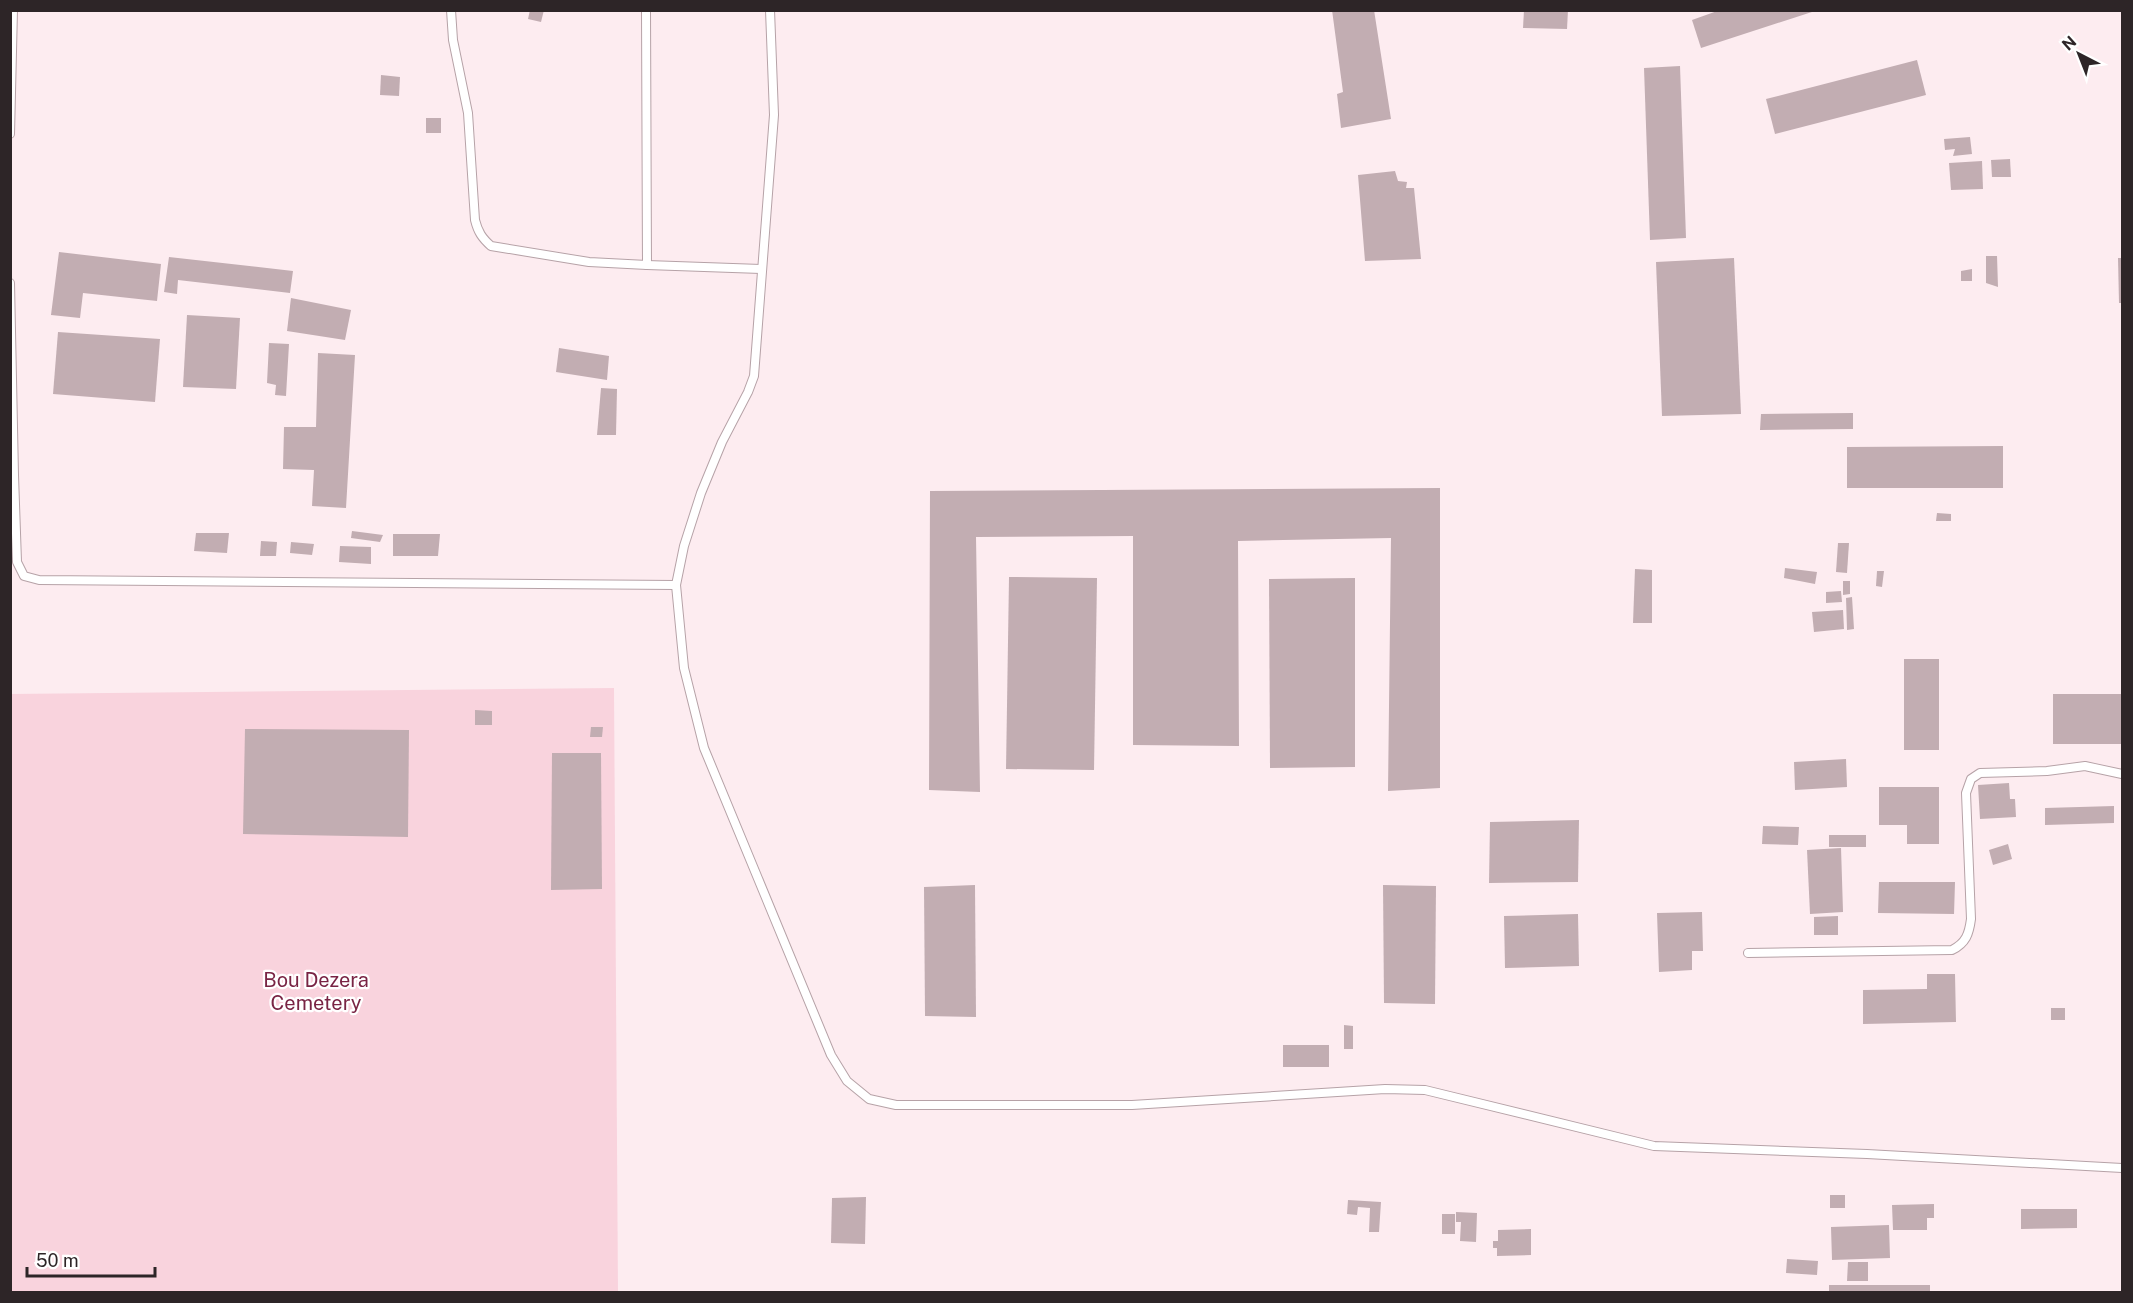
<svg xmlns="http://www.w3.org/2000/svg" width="2133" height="1303" font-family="'Public Sans',sans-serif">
<rect width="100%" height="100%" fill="#fdecf0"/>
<polygon fill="#f9d3dd" points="614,688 618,1292 11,1292 10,694"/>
<g fill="#c2adb2">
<polygon points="530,10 544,10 541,22 528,19"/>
<polygon points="1332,10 1374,10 1391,119 1341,128 1337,94 1343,92"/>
<polygon points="1524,10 1568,10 1567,29 1523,28"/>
<polygon points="1720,10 1815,10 1815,11 1701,48 1692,20"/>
<polygon points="1917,60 1926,95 1775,134 1766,99"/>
<polygon points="1680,66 1686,238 1650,240 1644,68"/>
<polygon points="381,75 400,77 399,96 380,95"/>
<rect x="426" y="118" width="15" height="15"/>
<polygon points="1970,137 1972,154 1953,156 1955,149 1945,150 1944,139"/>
<polygon points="2010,159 2011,177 1992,177 1991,160"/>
<polygon points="1982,161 1983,189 1951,190 1949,163"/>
<polygon points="1395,171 1398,181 1407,182 1406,188 1414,188 1421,259 1365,261 1358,175"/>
<polygon points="59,252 161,264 157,301 83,293 80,318 51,315"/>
<polygon points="1986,256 1997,256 1998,287 1986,283"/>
<polygon points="169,257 293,271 290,293 178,280 177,294 164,292"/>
<polygon points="1734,258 1741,414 1662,416 1656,262"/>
<polygon points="2118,258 2122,258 2122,303 2119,303"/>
<polygon points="1972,269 1972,281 1961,281 1961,271"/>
<polygon points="291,298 351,310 345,340 287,331"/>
<polygon points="187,315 240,318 236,389 183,387"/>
<polygon points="58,332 160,339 155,402 53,394"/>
<polygon points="269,343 289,344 286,396 275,395 276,385 267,383"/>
<polygon points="559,348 609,356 607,380 556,372"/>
<polygon points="318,353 355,355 346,508 312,506 314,470 283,469 284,427 316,427"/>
<polygon points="601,388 617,389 616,435 597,435"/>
<polygon points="1853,413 1853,429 1760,430 1761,414"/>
<polygon points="2003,446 2003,488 1847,488 1847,447"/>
<polygon points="1440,488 1440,788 1388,791 1391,538 1238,541 1239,746 1133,745 1133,536 976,537 980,792 929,790 930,491"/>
<polygon points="1937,513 1951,514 1951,521 1936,521"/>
<polygon points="352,531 383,535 380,542 351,538"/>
<polygon points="196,533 229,533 227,553 194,551"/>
<polygon points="393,534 440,534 438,556 393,556"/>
<polygon points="261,541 277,542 276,556 260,556"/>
<polygon points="291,542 314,544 312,555 290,553"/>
<polygon points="1838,543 1849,543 1847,573 1836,572"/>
<polygon points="340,546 371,547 371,564 339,562"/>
<polygon points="1785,568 1817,572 1815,584 1784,578"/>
<polygon points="1635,569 1652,570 1652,623 1633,623"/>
<polygon points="1877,571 1884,571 1882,587 1876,586"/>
<polygon points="1009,577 1097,578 1094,770 1006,769"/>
<polygon points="1355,578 1355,767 1270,768 1269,579"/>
<polygon points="1843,581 1850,581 1850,594 1843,595"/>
<polygon points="1841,591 1842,602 1826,603 1826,592"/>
<polygon points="1852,597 1854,629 1847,630 1846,598"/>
<polygon points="1843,610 1844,629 1814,632 1812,612"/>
<rect x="1904" y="659" width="35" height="91"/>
<rect x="2053" y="694" width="69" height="50"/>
<polygon points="475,710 492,711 492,725 475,725"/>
<polygon points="591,727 603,727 602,737 590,737"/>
<polygon points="245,729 409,730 408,837 243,834"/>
<polygon points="552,753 601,753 602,889 551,890"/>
<polygon points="1846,759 1847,787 1795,790 1794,762"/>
<polygon points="2009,783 2010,799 2015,799 2016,817 1980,819 1978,785"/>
<polygon points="1879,787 1939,787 1939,844 1907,844 1907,825 1879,825"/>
<polygon points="2114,806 2114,823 2045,825 2045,808"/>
<polygon points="1579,820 1578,882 1489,883 1490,822"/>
<polygon points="1763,826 1799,827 1798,845 1762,844"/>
<rect x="1829" y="835" width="37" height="12"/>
<polygon points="2008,844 2012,859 1993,865 1989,850"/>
<polygon points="1841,848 1843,912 1810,914 1807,850"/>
<polygon points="1879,882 1955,882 1954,914 1878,913"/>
<polygon points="975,885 976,1017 925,1016 924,887"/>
<polygon points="1383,885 1436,886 1435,1004 1384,1003"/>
<polygon points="1702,912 1703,951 1692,951 1692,970 1659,972 1657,913"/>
<polygon points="1578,914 1579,966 1505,968 1504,916"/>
<polygon points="1838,916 1838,935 1814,935 1814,917"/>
<polygon points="1927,974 1955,974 1956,1022 1863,1024 1863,990 1927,989"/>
<rect x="2051" y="1008" width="14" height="12"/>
<polygon points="1344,1025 1353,1026 1353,1049 1344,1049"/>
<rect x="1283" y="1045" width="46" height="22"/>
<rect x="1830" y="1195" width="15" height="13"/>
<polygon points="866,1197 865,1244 831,1243 832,1198"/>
<polygon points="1348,1200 1381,1202 1379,1232 1369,1232 1370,1208 1358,1207 1357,1215 1347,1214"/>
<polygon points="1934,1204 1934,1218 1927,1218 1927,1230 1893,1230 1892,1205"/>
<polygon points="2021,1209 2077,1209 2077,1228 2021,1229"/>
<polygon points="1456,1212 1477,1213 1476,1242 1460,1241 1461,1222 1456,1222"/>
<rect x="1442" y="1214" width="13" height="20"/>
<polygon points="1889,1225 1890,1258 1832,1260 1831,1227"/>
<polygon points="1531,1229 1531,1255 1497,1256 1497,1248 1493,1248 1493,1241 1498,1241 1498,1230"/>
<polygon points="1787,1259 1818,1261 1817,1275 1786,1273"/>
<polygon points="1848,1262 1868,1262 1868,1281 1847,1281"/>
<rect x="1829" y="1285" width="101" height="7"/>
</g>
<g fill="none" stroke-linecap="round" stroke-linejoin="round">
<defs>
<g id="lane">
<path d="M451,10L453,40L468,113L475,220C478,232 482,238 491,246L589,262L647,265L646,10"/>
<polyline points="770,10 774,115 754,376 748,392 722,442 701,493 684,546 676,585 684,668 704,748 831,1055 847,1081 869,1099 896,1105 1132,1105 1385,1089 1425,1090 1654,1146 1867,1154 2122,1168"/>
<polyline points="10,134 13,10"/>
<polyline points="647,265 761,269"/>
<polyline points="10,283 14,475 17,562 24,576 39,580 676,585"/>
<path d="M1748,953L1952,950C1966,943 1969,934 1971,919L1966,793L1971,779L1980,773L2047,771L2085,766L2122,774"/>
</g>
</defs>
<use href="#lane" stroke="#b6a2a7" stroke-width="10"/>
<use href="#lane" stroke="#fff" stroke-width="8"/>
</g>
<g text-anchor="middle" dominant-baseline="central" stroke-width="4.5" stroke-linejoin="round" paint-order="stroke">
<g font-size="20" fill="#792444" stroke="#fff">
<text x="316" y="980">Bou Dezera<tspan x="316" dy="23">Cemetery</tspan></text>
</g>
</g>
<rect width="2133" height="1303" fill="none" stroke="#2d2527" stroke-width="24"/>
<g transform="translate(2079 54) rotate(318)" stroke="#ffffff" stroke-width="4.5" paint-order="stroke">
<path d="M0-4.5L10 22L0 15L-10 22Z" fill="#2d2527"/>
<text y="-9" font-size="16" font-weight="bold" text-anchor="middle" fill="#2d2527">N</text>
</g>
<path d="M27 1267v9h128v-9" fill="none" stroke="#2d2527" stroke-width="3"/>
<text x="36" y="1267" font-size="18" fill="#2d2527" stroke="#ffffff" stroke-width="4.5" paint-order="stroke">50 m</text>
</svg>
